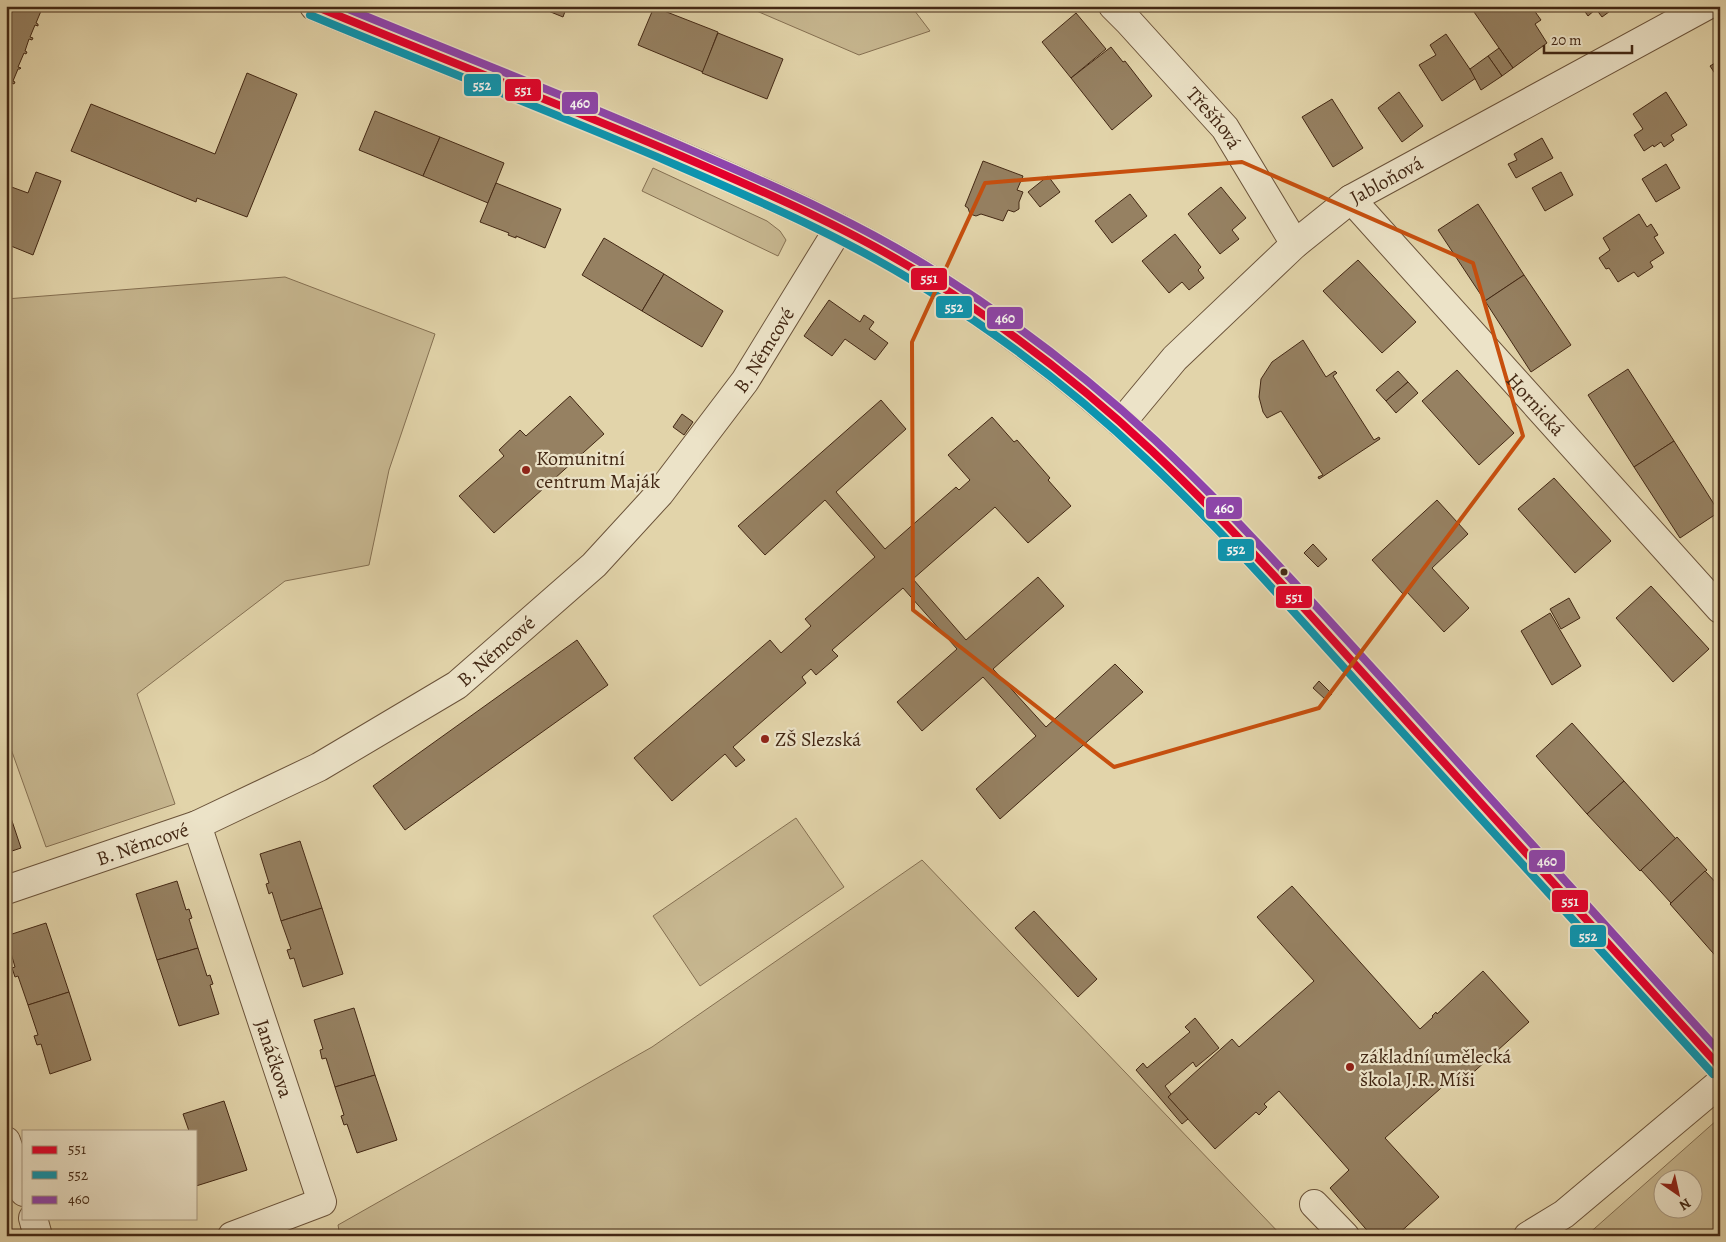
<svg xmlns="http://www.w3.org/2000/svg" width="1726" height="1242" font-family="Alegreya,serif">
<rect width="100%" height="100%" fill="#e2d4aa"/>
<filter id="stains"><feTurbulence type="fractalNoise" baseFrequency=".004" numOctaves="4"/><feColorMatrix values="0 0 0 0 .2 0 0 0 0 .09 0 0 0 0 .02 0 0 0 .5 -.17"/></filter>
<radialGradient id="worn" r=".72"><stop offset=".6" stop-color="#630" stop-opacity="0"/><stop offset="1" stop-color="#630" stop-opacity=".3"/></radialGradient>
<g fill="#c7b790" stroke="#857052" fill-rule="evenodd">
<polygon points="745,6 911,6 930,31 859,55"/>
<polygon points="653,168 767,221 780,231 786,240 778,256 642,191"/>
<polygon points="285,277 435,334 389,470 369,565 285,581 137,694 175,804 46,847 11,749 6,738 6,299"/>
<polygon points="796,818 844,887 700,986 653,916"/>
<polygon points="922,860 1282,1236 340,1236 338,1225 652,1047"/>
<path d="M1717,1120L1720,1123V1236H1586ZM1664,1180H1694V1210H1664Z"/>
</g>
<g fill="#968162" stroke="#432814">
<polygon points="6,6 43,6 42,8 44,10 43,11 41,11 36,23 38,24 38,26 35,25 30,37 33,38 32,40 29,39 25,51 27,52 26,54 24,53 18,67 21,68 20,69 18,69 13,81 15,82 14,84 12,83 7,95 10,96 9,98 6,97"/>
<polygon points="536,6 567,6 563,17"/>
<polygon points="1482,6 1524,6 1526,8 1531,6 1541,20 1535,24 1547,43 1513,68 1474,12"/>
<polygon points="1581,6 1617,6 1602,17 1596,9 1588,16"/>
<polygon points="654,7 718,32 703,72 638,45"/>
<polygon points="1076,13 1106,49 1071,78 1042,42"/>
<polygon points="718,33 783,59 767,99 702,73"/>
<polygon points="1446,34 1476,78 1442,101 1419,65 1436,55 1430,45"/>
<polygon points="1111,47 1123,62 1125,61 1152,96 1112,130 1071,78"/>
<polygon points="1499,48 1513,68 1502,76 1488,56"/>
<polygon points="1488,56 1502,76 1481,90 1470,69"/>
<polygon points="1720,60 1720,81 1710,66"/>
<polygon points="247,73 297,94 247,217 197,198 196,202 71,151 91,104 215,154"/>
<polygon points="1399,92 1423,126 1402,142 1378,108"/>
<polygon points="1666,92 1687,125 1671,135 1674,140 1664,147 1661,142 1654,147 1653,145 1644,151 1634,135 1643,129 1633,114"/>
<polygon points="1332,99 1363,148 1333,167 1302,117"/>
<polygon points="375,111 440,137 423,176 359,150"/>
<polygon points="440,137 504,163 488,203 423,176"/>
<polygon points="1542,138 1553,158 1516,178 1508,164 1517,160 1514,154"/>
<polygon points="983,161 1023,176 1017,190 1023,192 1019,202 1019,209 1014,212 1008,210 1003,221 981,214 976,216 970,214 968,208 965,206"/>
<polygon points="1666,164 1680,188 1656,202 1642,179"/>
<polygon points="36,172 61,181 33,255 11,246 6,258 6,185 28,193"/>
<polygon points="1561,172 1573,195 1545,211 1532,188"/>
<polygon points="1048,176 1060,192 1040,207 1028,192"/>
<polygon points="496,183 561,209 545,248 516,236 516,238 508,235 509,233 480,222"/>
<polygon points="1221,187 1246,218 1232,230 1239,239 1220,254 1188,214"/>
<polygon points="1130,194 1147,216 1112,243 1095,221"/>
<polygon points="1478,204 1524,275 1485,301 1438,230"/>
<polygon points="1639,214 1647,227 1651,224 1658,235 1654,237 1664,253 1650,262 1653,267 1638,277 1634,272 1618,282 1609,268 1606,269 1599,258 1610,250 1603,238"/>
<polygon points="1175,234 1201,267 1198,270 1204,278 1189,290 1182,282 1169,293 1142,261"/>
<polygon points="604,238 664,274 642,311 582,275"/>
<polygon points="1358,260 1416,322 1382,353 1323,291"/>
<polygon points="664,274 723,311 702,347 642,311"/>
<polygon points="1524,275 1571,345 1531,372 1485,301"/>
<polygon points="829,300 860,322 864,315 874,322 869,329 888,343 875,360 845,339 832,356 804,336"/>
<polygon points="1303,340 1326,377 1335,371 1337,373 1333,376 1374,440 1379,437 1380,439 1319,479 1318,477 1323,475 1281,411 1267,418 1263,412 1259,397 1261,379 1272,362"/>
<polygon points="1628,369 1674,441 1634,467 1588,395"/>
<polygon points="1457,370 1514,433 1479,465 1422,401"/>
<polygon points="1398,371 1408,382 1386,401 1376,390"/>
<polygon points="1408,382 1418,393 1396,413 1386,401"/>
<polygon points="570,396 604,434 494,533 459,496 504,456 499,450 520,430 526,436"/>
<polygon points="881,400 906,429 836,492 885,549 956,487 959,490 970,480 948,455 992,417 1014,442 1017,440 1050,478 1048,480 1071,506 1028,543 995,507 913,579 966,640 1038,577 1064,606 993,669 1046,727 1115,664 1143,692 1000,819 976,789 1036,736 983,677 922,731 897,702 957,649 903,588 832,650 838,656 816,675 811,669 802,677 806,683 733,747 745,760 736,767 725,754 672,801 634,758 770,640 781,653 811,626 805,619 875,557 825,500 765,555 738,526"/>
<polygon points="682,414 693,422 684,435 673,427"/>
<polygon points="1674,441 1719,512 1680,538 1634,467"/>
<polygon points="1554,478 1611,541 1575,573 1518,509"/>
<polygon points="1437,500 1468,534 1432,568 1469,608 1444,632 1406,591 1403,594 1372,560"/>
<polygon points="1313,544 1327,559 1318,567 1304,553"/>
<polygon points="1651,586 1709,649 1673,682 1616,618"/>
<polygon points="1569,598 1580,618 1561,629 1550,609"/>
<polygon points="1550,613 1581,666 1552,685 1521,631"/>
<polygon points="577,640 608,685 405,830 373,786"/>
<polygon points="1319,681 1332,694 1326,700 1313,688"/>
<polygon points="1572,723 1624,781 1587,814 1536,756"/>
<polygon points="1624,781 1676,839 1640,871 1587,814"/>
<polygon points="6,803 21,848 6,853"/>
<polygon points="1677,837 1707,870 1671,903 1641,870"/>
<polygon points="300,841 322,908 281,921 272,892 269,894 266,884 269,883 260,854"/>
<polygon points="1705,871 1720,887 1720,961 1670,904"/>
<polygon points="177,881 186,910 189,909 192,918 189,919 198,948 157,960 136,894"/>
<polygon points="1292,886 1420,1029 1433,1017 1432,1016 1436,1012 1437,1014 1483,971 1529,1022 1466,1079 1459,1072 1385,1138 1439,1197 1396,1236 1372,1236 1330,1188 1349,1170 1279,1091 1264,1104 1267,1107 1259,1115 1256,1112 1215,1149 1168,1097 1232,1039 1239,1047 1314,981 1257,917"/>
<polygon points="322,908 343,974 303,987 294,958 290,959 287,950 291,949 281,921"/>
<polygon points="1034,911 1097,979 1078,997 1015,928"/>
<polygon points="46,923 69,992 28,1005 18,976 15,977 12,968 15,967 6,936"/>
<polygon points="198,948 207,976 210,975 213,984 210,985 219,1014 179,1026 157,960"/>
<polygon points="69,992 91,1060 50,1074 41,1044 37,1045 34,1036 38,1035 28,1005"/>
<polygon points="354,1008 375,1075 335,1087 326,1058 322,1059 320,1050 323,1049 314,1020"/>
<polygon points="1195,1018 1219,1048 1196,1067 1193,1062 1165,1086 1171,1094 1168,1097 1188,1119 1182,1124 1136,1070 1143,1063 1147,1068 1190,1032 1185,1027"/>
<polygon points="375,1075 397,1140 357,1153 347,1124 344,1125 341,1116 344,1115 335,1087"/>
<polygon points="224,1101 247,1170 196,1186 196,1131 189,1131 183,1114"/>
</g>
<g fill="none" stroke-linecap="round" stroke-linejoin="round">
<defs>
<g id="minor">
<path d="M314,6C441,59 571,108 697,163C777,198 857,233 931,280C1009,330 1084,387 1152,451C1232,527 1307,611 1381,693C1495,817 1607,942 1720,1067"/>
<path id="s1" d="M1113,6L1129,22L1225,128L1295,244"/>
<path id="s2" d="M1351,199L1720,609"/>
<path id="s3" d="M1121,423L1175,358L1295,244L1351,199L1706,6"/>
<path id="s4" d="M197,825L322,1202L232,1236"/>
<path id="s5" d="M6,890L197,825L319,767L457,685L594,565L660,493L745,381L839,228"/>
<polyline points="6,1141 24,1192"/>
<polyline points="1314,1204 1345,1236"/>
<polyline points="33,1218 38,1236"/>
<polyline points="1528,1236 1564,1214 1720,1083"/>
</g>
</defs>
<use href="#minor" stroke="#6b533a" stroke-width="30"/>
<use href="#minor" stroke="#ece3c8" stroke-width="28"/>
<defs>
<path id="bus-1" d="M315,6C437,57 560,104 681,156C767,193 853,230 931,280C1010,330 1084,387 1152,451C1233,527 1306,611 1381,693C1494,817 1607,942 1720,1067"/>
<path id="bus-2" d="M310,15C432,66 555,113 676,165C762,202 847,239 926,289C1004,338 1079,395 1146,459C1227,535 1300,619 1374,701C1487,825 1600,949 1713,1074"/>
<path id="bus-3" d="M341,6C464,57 588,104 709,158C788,192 866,227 938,273C1015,322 1088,378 1155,440C1237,517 1312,602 1387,684C1498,807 1609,929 1720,1052"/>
</defs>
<use href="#bus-1" stroke="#ece3c8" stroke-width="11"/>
<use href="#bus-2" stroke="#ece3c8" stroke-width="11"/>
<use href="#bus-3" stroke="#ece3c8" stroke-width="11"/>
<use href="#bus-1" stroke="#e4002b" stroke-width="8"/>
<use href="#bus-2" stroke="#0a96b2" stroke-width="8"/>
<use href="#bus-3" stroke="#8e44ad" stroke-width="8"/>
</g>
<path fill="none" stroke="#c74f0e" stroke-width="4" stroke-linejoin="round" d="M1242,162L1473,263L1523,436L1319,708L1114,767L913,610L912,342L985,183Z"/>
<g fill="#8f2418" stroke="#ece3c8" stroke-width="2">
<circle cx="526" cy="470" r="5"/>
<circle cx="765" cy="739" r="5"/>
<circle cx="1350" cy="1067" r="5"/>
</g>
<circle fill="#432814" stroke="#ece3c8" stroke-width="2" cx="1284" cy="572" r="4.5"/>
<g text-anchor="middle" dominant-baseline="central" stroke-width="4.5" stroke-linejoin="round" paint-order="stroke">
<g font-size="20" fill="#432814" stroke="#ece3c8">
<text stroke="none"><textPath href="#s1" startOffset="151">Třešňová</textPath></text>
<text stroke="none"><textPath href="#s3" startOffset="362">Jabloňová</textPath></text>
<text stroke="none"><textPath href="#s5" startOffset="954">B. Němcové</textPath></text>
<text stroke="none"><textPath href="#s2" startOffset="276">Hornická</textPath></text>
<text stroke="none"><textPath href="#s5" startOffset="549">B. Němcové</textPath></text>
<text stroke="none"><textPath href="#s5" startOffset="144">B. Němcové</textPath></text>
<text stroke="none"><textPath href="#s4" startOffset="246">Janáčkova</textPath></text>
</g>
<g font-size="20" fill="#432814" stroke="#ece3c8" text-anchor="start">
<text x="536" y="458">Komunitní<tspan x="536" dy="23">centrum Maják</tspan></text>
<text x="775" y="739">ZŠ Slezská</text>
<text x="1360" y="1056">základní umělecká<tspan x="1360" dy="23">škola J.R. Míši</tspan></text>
</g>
</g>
<g stroke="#ece3c8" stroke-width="2">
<rect x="463" y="73" width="39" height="24" rx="5" fill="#0a96b2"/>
<rect x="504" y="78" width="38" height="24" rx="5" fill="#e4002b"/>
<rect x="561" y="91" width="38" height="24" rx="5" fill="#8e44ad"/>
<rect x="910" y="267" width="38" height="24" rx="5" fill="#e4002b"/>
<rect x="935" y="295" width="38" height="24" rx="5" fill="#0a96b2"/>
<rect x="986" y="306" width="38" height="24" rx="5" fill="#8e44ad"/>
<rect x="1205" y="496" width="38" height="24" rx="5" fill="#8e44ad"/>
<rect x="1217" y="538" width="38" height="24" rx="5" fill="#0a96b2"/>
<rect x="1275" y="585" width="38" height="24" rx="5" fill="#e4002b"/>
<rect x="1528" y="849" width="38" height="24" rx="5" fill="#8e44ad"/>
<rect x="1551" y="889" width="38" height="24" rx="5" fill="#e4002b"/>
<rect x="1569" y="924" width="38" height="24" rx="5" fill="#0a96b2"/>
</g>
<g font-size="14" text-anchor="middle" font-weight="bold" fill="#fff">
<text x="482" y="90">552</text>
<text x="523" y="95">551</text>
<text x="580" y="108">460</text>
<text x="929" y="283">551</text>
<text x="954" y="312">552</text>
<text x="1005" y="323">460</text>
<text x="1224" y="513">460</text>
<text x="1236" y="554">552</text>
<text x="1294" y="602">551</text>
<text x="1547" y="866">460</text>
<text x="1570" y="906">551</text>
<text x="1588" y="941">552</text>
</g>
<rect width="1726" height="1242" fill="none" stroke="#e2d4aa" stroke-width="25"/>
<rect x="8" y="8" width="1711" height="1227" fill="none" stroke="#432814" stroke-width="2.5"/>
<rect x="12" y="12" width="1701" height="1217" fill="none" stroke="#432814"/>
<rect x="22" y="1130" width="175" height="90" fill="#ece3c8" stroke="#a89880"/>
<rect x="32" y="1146" width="25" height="8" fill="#e4002b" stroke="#a89880"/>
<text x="68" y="1154" font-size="15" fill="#432814">551</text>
<rect x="32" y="1171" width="25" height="8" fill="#0a96b2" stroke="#a89880"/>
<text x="68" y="1180" font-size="15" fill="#432814">552</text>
<rect x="32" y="1196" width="25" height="8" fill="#8e44ad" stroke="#a89880"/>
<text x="68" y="1204" font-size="15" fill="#432814">460</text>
<g transform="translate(1678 1194) rotate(146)"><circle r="24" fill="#ece3c8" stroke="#a89880"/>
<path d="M0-4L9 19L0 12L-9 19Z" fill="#8f2418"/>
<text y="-8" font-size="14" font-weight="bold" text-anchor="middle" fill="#432814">N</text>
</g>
<path d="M1544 45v8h88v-8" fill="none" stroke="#432814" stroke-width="2.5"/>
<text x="1551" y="45" font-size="15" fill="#432814" stroke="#ece3c8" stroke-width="4" paint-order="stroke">20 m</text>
<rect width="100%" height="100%" filter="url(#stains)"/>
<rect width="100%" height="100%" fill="url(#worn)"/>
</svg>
